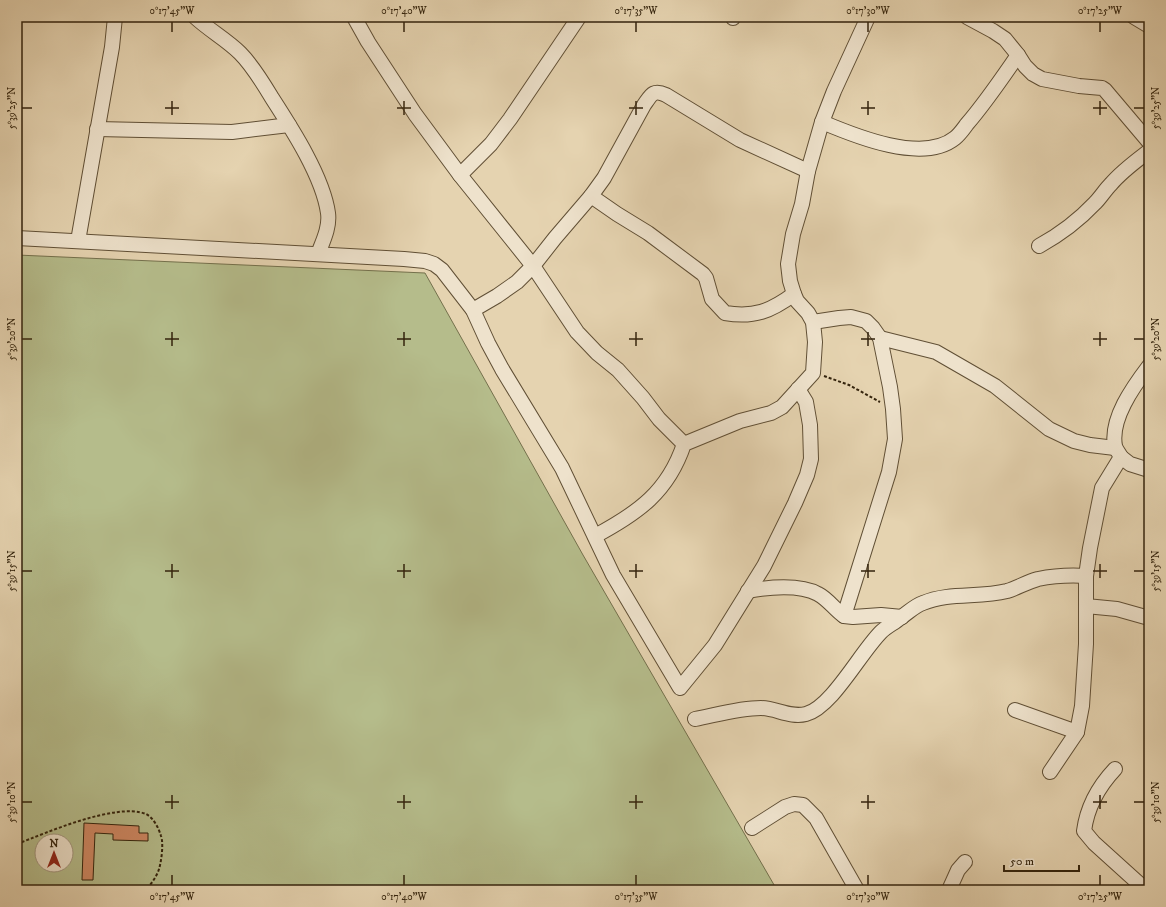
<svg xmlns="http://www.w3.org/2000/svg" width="1166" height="907" font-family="'IM FELL DW Pica',serif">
<rect width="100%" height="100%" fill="#e5d3b0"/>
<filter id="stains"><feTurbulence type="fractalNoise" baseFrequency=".005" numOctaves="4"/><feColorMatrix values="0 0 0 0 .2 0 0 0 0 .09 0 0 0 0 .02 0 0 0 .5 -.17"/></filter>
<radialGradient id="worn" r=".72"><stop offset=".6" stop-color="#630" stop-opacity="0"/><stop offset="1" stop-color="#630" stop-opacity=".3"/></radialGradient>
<path fill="#b5bc8b" stroke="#74704c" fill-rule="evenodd" d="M17,255L425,273L583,555L777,890H17ZM42,841H66V865H42Z"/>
<polygon fill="#cf8863" stroke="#33230c" points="84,823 139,826 139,833 148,833 148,841 113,840 113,834 95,833 93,880 82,880"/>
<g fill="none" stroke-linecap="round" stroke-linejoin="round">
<defs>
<g id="minor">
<path d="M195,17C209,30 227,40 240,53C253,66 263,83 272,98C292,129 323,177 328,213C330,227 323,241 318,254"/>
<polyline points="354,17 368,42 415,114 460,175 533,266 577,332 597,353 618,370 643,398 659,419 684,444"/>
<polyline points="967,17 993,31 1005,39 1018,55 1025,66 1033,74 1042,79 1079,86 1102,88 1105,90 1149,142"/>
<polyline points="1134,17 1149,26"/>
<polyline points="733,18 733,17"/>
<path d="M822,122C855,136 923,164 955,138C960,134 964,128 967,124C986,102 1002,78 1018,55"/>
<polyline points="97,129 232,132 289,125"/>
<polyline points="460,175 491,144 510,119 579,17"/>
<path d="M591,196L617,214L648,233L703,274L706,278L712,299L725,313C754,318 771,311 794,294"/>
<polyline points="17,238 404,259 425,261 434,264 442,270 473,310 488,343 502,369 562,468 613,575 680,688 715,645 764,566 795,503 807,475 811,459 810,425 806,402 798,389"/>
<polyline points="78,241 112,47 115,17"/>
<path d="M1039,246C1059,235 1079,220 1095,203C1101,197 1105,190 1111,184C1122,171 1136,161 1149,151"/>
<path d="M473,310L497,296L517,282L533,266L555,238L591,196L604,178L644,105C651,95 653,89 666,95L740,140L808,171"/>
<polyline points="880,338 936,352 995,386 1049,429 1074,441 1090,445 1115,448"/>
<polyline points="1121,457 1130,464 1149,470"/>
<path d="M595,536C638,513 668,492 684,444L740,421L771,413L782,407L813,373L815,342L813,322L808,313L797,301L794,294L790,281L788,264L793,234L802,204L808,171L822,122L834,91L868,17"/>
<path d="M1086,576L1090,548L1102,488L1121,457C1119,453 1116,450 1115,446C1110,419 1133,387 1149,366"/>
<path d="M748,591C768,587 800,584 818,594C828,599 835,610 844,616L889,472L895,439L893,409L890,387L880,338L873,328L866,321L851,317L839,318L813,322"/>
<polyline points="844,616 853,617 881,615 902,617"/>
<polyline points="1015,710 1077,732"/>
<path d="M695,719C716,715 739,708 761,708C776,708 790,718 806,714C832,707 860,653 881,632C886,627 894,623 900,618C908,613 914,606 923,603C949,592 979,598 1007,591C1017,588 1027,582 1038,579C1053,576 1070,575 1086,576V606L1117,609L1149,618"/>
<path d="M1115,769C1099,786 1087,808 1084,831L1094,843L1146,890"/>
<polyline points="1050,772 1077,732 1082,706 1086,644 1086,606"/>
<polyline points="752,828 785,807 794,804 803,805 816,818 857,890"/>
<polyline points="949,890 958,870 965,862"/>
</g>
</defs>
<use href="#minor" stroke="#604f35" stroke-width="16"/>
<g stroke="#33230c" stroke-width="2" stroke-dasharray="3 2" stroke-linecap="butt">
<polyline points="824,376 849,385 880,402"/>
<path d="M17,844C46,833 116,802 146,814C154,818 159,829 161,836C164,844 161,865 158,872C155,879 150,885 146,890"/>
</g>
<use href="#minor" stroke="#eee2cc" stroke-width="14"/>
</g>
<path fill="none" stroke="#33230c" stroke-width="1.5" d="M172,22V32M404,22V32M636,22V32M868,22V32M1100,22V32M172,101V115M404,101V115M636,101V115M868,101V115M1100,101V115M22,108H32M165,108H179M397,108H411M629,108H643M861,108H875M1093,108H1107M1134,108H1144M172,332V346M404,332V346M636,332V346M868,332V346M1100,332V346M22,339H32M165,339H179M397,339H411M629,339H643M861,339H875M1093,339H1107M1134,339H1144M172,564V578M404,564V578M636,564V578M868,564V578M1100,564V578M22,571H32M165,571H179M397,571H411M629,571H643M861,571H875M1093,571H1107M1134,571H1144M172,795V809M404,795V809M636,795V809M868,795V809M1100,795V809M22,802H32M165,802H179M397,802H411M629,802H643M861,802H875M1093,802H1107M1134,802H1144M172,875V885M404,875V885M636,875V885M868,875V885M1100,875V885"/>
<rect width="1166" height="907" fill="none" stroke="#e5d3b0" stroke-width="44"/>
<g transform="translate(54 853)"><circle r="19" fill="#eee2cc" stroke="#a3967f"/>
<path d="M0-3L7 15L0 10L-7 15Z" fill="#8f2418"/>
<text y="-6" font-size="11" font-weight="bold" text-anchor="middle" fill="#33230c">N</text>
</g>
<path d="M1004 865v6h75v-6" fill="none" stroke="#33230c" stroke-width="2"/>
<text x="1010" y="865" font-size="12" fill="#33230c" stroke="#eee2cc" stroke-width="3" paint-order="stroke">50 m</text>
<rect x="22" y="22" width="1122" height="863" fill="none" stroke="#33230c" stroke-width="1.5"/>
<g font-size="10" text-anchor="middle" fill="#33230c">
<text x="172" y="14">0°17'45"W</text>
<text x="404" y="14">0°17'40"W</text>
<text x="636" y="14">0°17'35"W</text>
<text x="868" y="14">0°17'30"W</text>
<text x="1100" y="14">0°17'25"W</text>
<text transform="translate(11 108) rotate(-90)" y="4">5°39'25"N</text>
<text transform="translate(1155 108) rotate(-90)" y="4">5°39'25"N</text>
<text transform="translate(11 339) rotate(-90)" y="4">5°39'20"N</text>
<text transform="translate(1155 339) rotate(-90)" y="4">5°39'20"N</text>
<text transform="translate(11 571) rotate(-90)" y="4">5°39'15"N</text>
<text transform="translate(1155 571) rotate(-90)" y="4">5°39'15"N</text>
<text transform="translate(11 802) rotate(-90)" y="4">5°39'10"N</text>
<text transform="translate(1155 802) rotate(-90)" y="4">5°39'10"N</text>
<text x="172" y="900">0°17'45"W</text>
<text x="404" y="900">0°17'40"W</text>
<text x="636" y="900">0°17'35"W</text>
<text x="868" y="900">0°17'30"W</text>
<text x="1100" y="900">0°17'25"W</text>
</g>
<rect width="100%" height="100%" filter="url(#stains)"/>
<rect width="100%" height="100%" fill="url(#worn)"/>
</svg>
